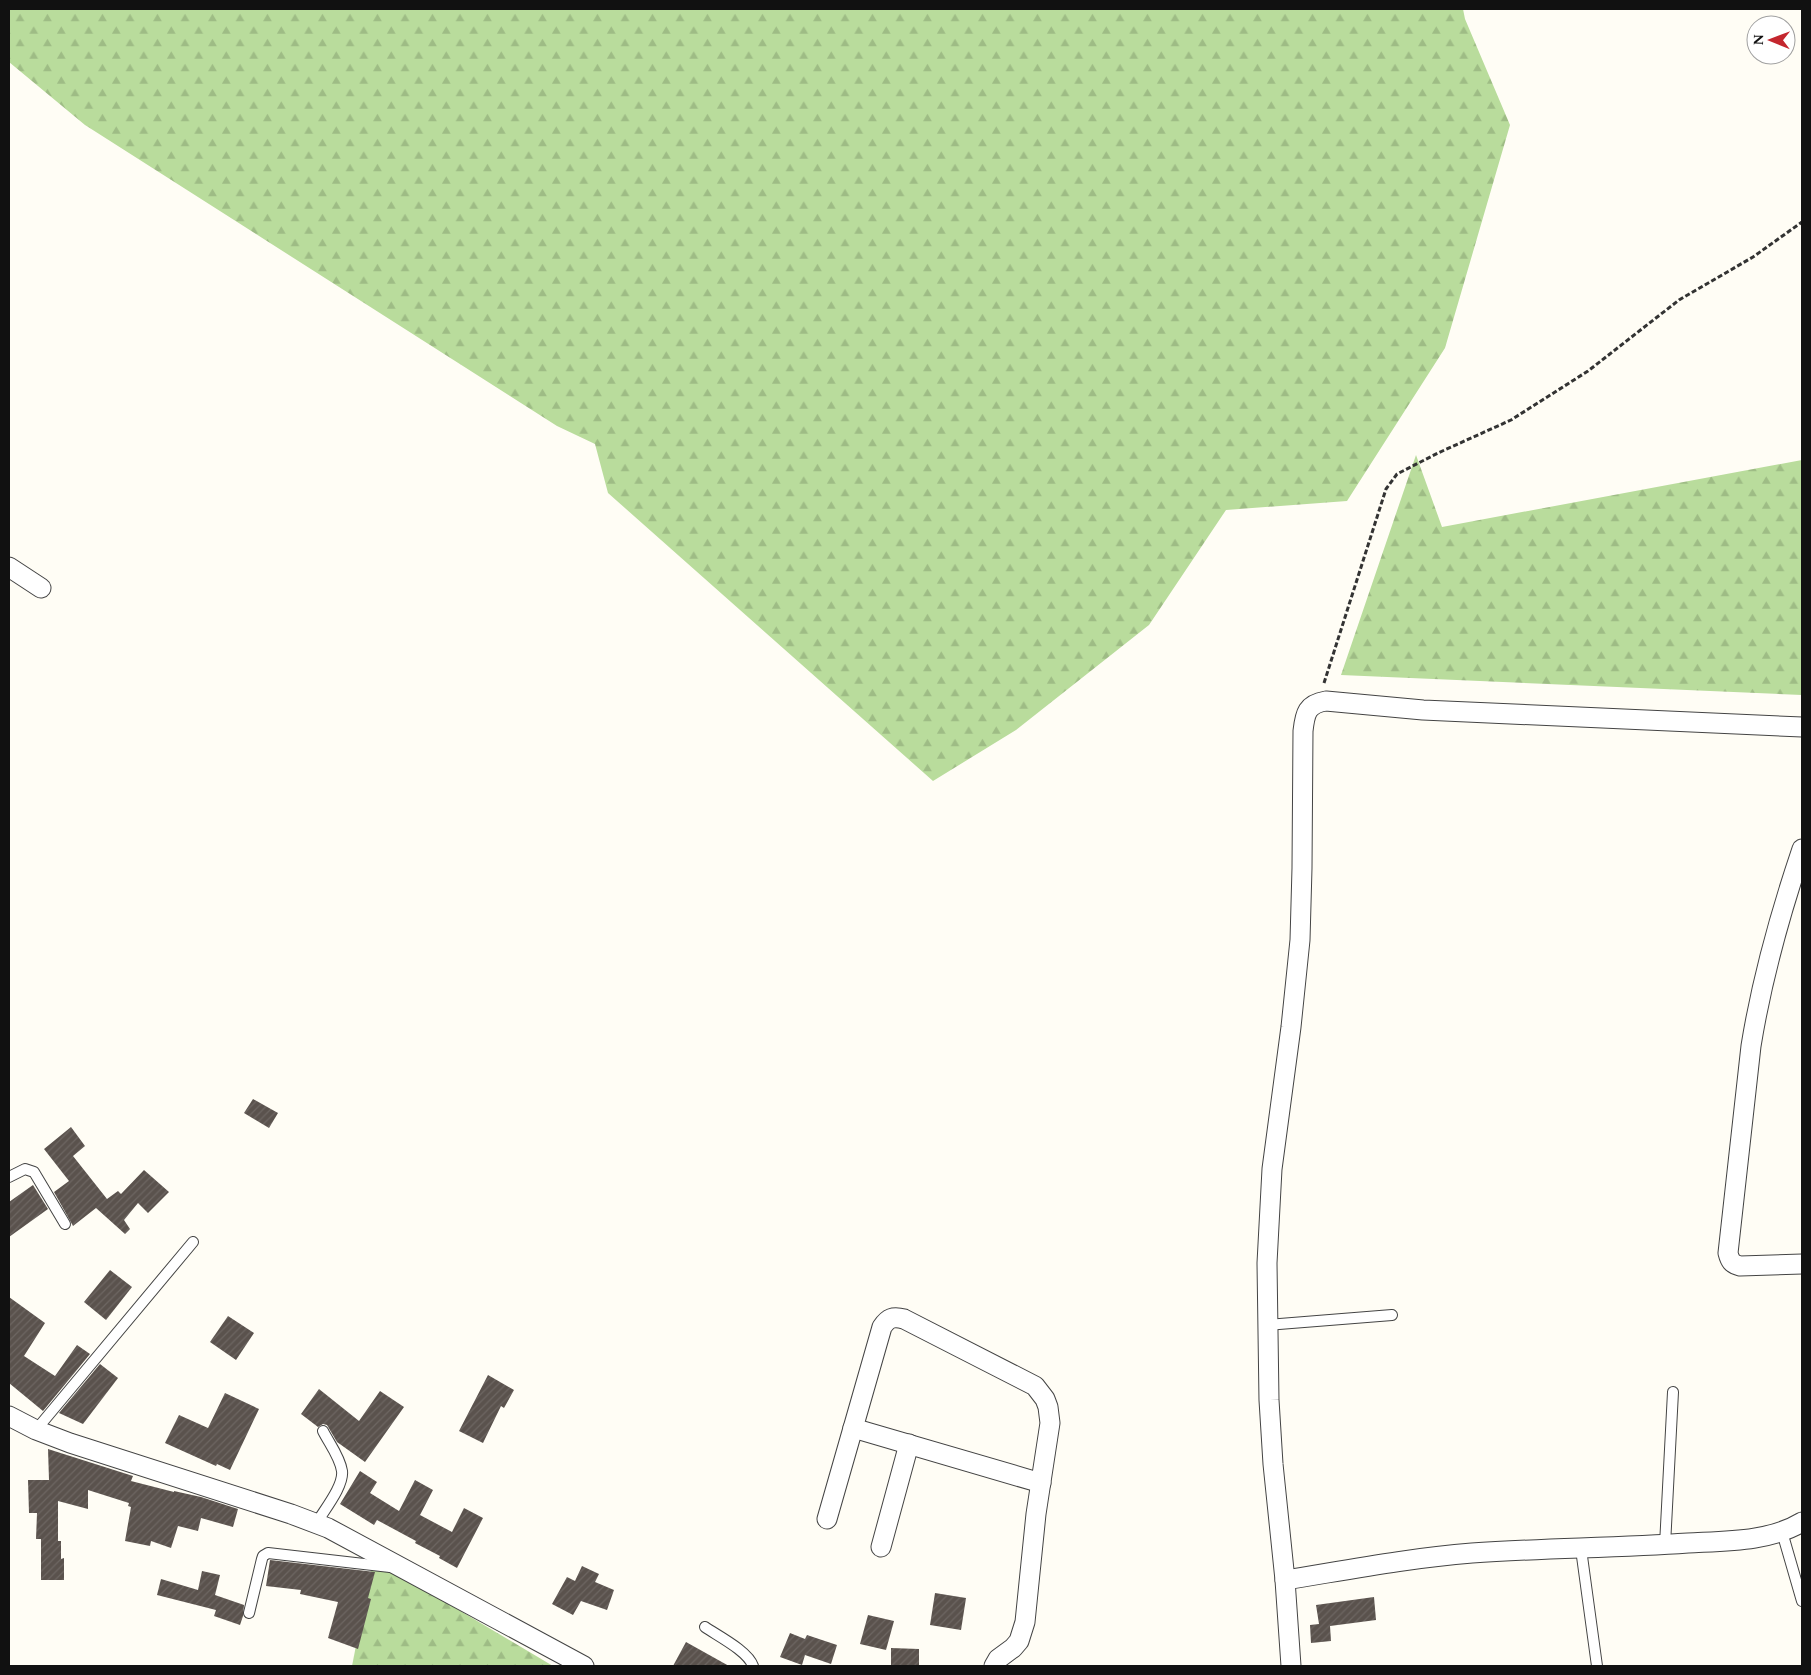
<svg xmlns="http://www.w3.org/2000/svg" width="1811" height="1675" font-family="Spectral,serif">
<defs>
<pattern id="forest-firs" width="22" height="20" patternUnits="userSpaceOnUse" patternTransform="scale(1.25)"><rect width="22" height="20" fill="#b9dc9c"/><path d="M5 1l3.5 6h-7zM16 11l3.5 6h-7z" fill="#9ebc85"/></pattern>
<pattern id="building-hatch" width="6" height="6" patternUnits="userSpaceOnUse" patternTransform="scale(1.25)"><rect width="6" height="6" fill="#5a524d"/><path d="M-1 1l2-2M0 6l6-6M5 7l2-2" fill="none" stroke="#6d6662"/></pattern>
</defs>
<rect width="100%" height="100%" fill="#fffdf5"/>
<g fill="url(#forest-firs)">
<polygon points="9,9 1463,9 1465,19 1510,125 1445,348 1347,501 1226,510 1149,625 1016,730 933,781 608,493 595,444 557,426 85,125 9,62"/>
<polygon points="1416,455 1442,527 1802,460 1802,695 1341,675"/>
<polygon points="373,1559 553,1666 352,1666"/>
</g>
<g fill="url(#building-hatch)">
<polygon points="253,1099 278,1113 269,1128 244,1113"/>
<polygon points="71,1127 85,1146 73,1156 107,1199 118,1191 121,1194 144,1170 169,1192 148,1213 138,1203 124,1220 130,1229 125,1234 96,1208 73,1226 54,1192 69,1181 44,1149"/>
<polygon points="33,1185 48,1209 9,1237 9,1202"/>
<polygon points="110,1270 132,1287 106,1320 84,1302"/>
<polygon points="9,1297 45,1323 24,1356 55,1376 77,1345 90,1354 43,1411 9,1383"/>
<polygon points="228,1316 254,1333 236,1360 210,1342"/>
<polygon points="100,1364 118,1378 83,1424 59,1413"/>
<polygon points="488,1375 514,1390 504,1408 501,1406 483,1443 459,1431"/>
<polygon points="319,1389 359,1421 380,1391 404,1407 365,1462 337,1442 327,1425 323,1424 318,1427 301,1414"/>
<polygon points="225,1393 259,1409 230,1470 217,1464 216,1466 165,1443 179,1415 208,1428"/>
<polygon points="48,1449 133,1476 131,1481 174,1492 174,1491 201,1497 238,1509 233,1527 201,1518 198,1531 178,1526 171,1548 151,1541 150,1546 125,1541 131,1507 128,1506 129,1503 88,1490 88,1509 58,1501 58,1541 61,1541 61,1559 64,1558 64,1580 41,1580 41,1539 36,1539 37,1513 29,1513 28,1480 49,1480"/>
<polygon points="360,1471 377,1482 370,1493 399,1511 415,1480 433,1490 420,1515 452,1532 464,1508 483,1518 457,1568 439,1558 440,1556 415,1543 416,1541 377,1520 374,1525 340,1504"/>
<polygon points="270,1560 375,1572 368,1598 371,1599 358,1649 328,1638 338,1602 300,1594 301,1590 266,1586"/>
<polygon points="582,1566 599,1574 595,1582 614,1590 607,1610 581,1601 573,1615 552,1604 567,1577 575,1581"/>
<polygon points="202,1571 220,1575 215,1595 244,1605 243,1616 240,1625 214,1616 216,1610 157,1595 161,1579 198,1590"/>
<polygon points="935,1593 966,1598 961,1630 930,1625"/>
<polygon points="1374,1597 1376,1620 1330,1626 1331,1641 1311,1643 1310,1625 1319,1624 1316,1605"/>
<polygon points="868,1615 894,1621 886,1650 860,1644"/>
<polygon points="790,1633 805,1639 807,1635 837,1645 831,1664 805,1655 802,1665 780,1657"/>
<polygon points="686,1642 729,1666 673,1666"/>
<polygon points="891,1648 919,1649 919,1666 891,1666"/>
</g>
<g fill="none" stroke-linecap="round" stroke-linejoin="round">
<defs>
<g id="service">
<polyline points="9,1177 25,1169 34,1172 65,1224"/>
<polyline points="1267,1325 1392,1315"/>
<polyline points="36,1430 193,1242"/>
<path d="M316,1524C324,1510 344,1486 342,1471C340,1457 329,1443 323,1431"/>
<polyline points="1782,1532 1802,1601"/>
<polyline points="1665,1545 1673,1392"/>
<polyline points="1581,1549 1597,1666"/>
<polyline points="249,1613 262,1559 263,1556 268,1553 390,1567"/>
<path d="M705,1627C718,1636 748,1651 753,1666"/>
</g>
<g id="minor">
<polyline points="9,567 41,588"/>
<path d="M1802,849C1780,914 1762,978 1751,1046L1728,1253C1730,1261 1732,1264 1740,1266L1802,1264"/>
<polyline points="9,1416 36,1430 70,1443 291,1514 328,1528 584,1666"/>
<polyline points="853,1428 1041,1483"/>
<path d="M827,1519L882,1327C888,1318 893,1316 904,1319L1035,1386L1045,1399L1048,1407L1050,1423L1036,1514L1025,1622L1019,1641L1013,1648L998,1659L994,1666"/>
<polyline points="881,1547 909,1444"/>
<path d="M1285,1580C1347,1570 1409,1558 1472,1553C1544,1548 1616,1548 1688,1543C1726,1541 1769,1542 1802,1522"/>
<path d="M1291,1666L1285,1580L1273,1464L1269,1400L1267,1263L1272,1169L1291,1027L1300,940L1302,868L1303,731C1305,713 1307,704 1326,701L1423,710L1802,727"/>
</g>
</defs>
<use href="#service" stroke="#444" stroke-width="12"/>
<use href="#minor" stroke="#444" stroke-width="21"/>
<polyline stroke="#333" stroke-width="3" stroke-dasharray="5 2.5" stroke-linecap="butt" points="1324,683 1386,489 1397,474 1438,453 1511,420 1588,371 1679,300 1753,257 1802,222"/>
<use href="#service" stroke="#fff" stroke-width="10"/>
<use href="#minor" stroke="#fff" stroke-width="19"/>
</g>
<rect width="1811" height="1675" fill="none" stroke="#111111" stroke-width="20"/>
<g transform="translate(1771 40) rotate(271)"><circle r="24" fill="#ffffff" stroke="#a0a0a0"/>
<path d="M0-4L9 19L0 12L-9 19Z" fill="#c4262e"/>
<text y="-8" font-size="14" font-weight="bold" text-anchor="middle" fill="#111111">N</text>
</g>
</svg>
